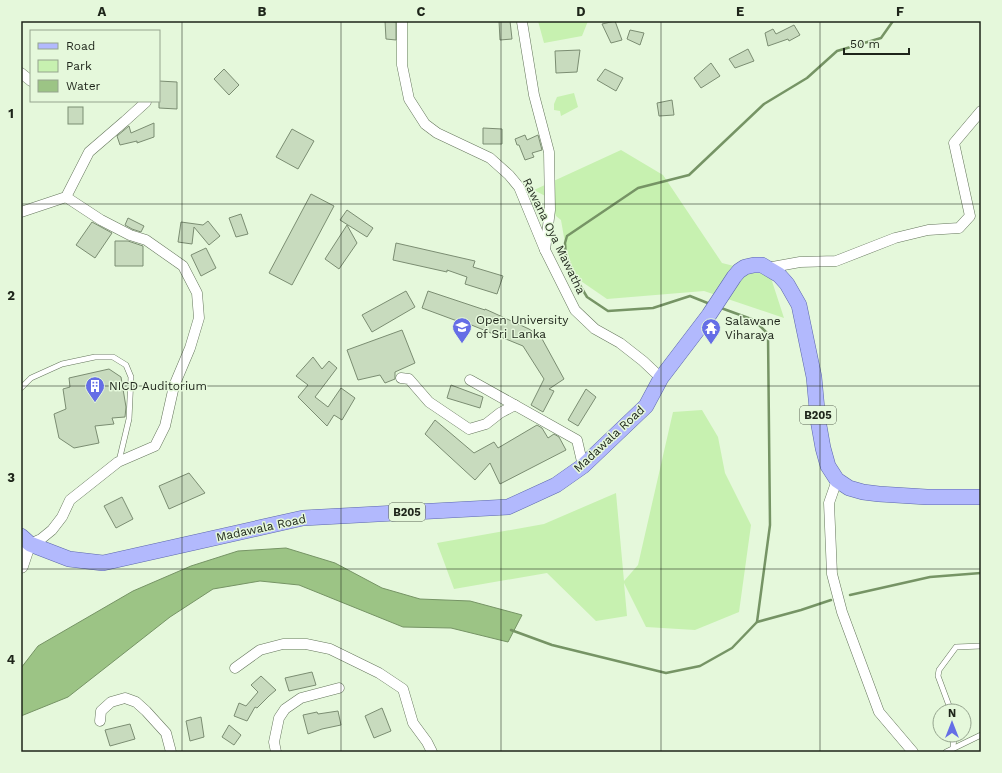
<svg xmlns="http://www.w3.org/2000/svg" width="1002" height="773" font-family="'Work Sans',sans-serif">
<rect width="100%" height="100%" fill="#e5f8db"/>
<g fill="#c7f1b0">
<polygon points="538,21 588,21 582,36 544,43"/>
<polygon points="574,93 578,107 561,116 560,111 554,110 554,104 557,97"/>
<polygon points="621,150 663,175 722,263 770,275 784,318 704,291 607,299 575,277 565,243 561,220 556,216 547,197 534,190"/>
<polygon points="702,410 718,437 725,473 751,525 739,612 695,630 646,627 624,583 627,616 596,621 547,573 454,589 437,543 544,524 616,493 624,581 638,565 673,412"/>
</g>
<polygon fill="#9cc485" stroke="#769465" points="286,548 335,563 382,588 420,599 470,601 522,615 508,642 451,628 403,627 299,585 260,581 213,589 170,617 68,697 21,716 21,668 38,646 133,591 191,566 238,551"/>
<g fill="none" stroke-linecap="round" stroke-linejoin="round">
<g stroke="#769465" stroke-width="2.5">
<polyline points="710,304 690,296 653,308 608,311 587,297 575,277 566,256 565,243 567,236 638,188 689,175 764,104 807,78 837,51 881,38 893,21"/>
<polyline points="850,595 930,577 981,573"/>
<polyline points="757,622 801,610 831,600"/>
<polyline points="511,630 552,645 666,673 700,666 732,648 757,622 770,525 768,334 754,320 721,308"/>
</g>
</g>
<g fill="#c8dbbe" stroke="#7b8d72">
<polygon points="385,21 396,22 396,40 386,39"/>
<polygon points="499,21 510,21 512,39 500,40"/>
<polygon points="615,21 622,40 611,43 602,24"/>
<polygon points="794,25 800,35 789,41 788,39 768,46 765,33 773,29 776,34"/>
<polygon points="630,30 644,33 640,45 627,39"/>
<polygon points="748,49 754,61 735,68 729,59"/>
<polygon points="580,50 577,72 556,73 555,51"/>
<polygon points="711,63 720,76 701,88 694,78"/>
<polygon points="224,69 239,85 229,95 214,79"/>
<polygon points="605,69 623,78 616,91 597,80"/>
<polygon points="159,81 177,82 177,109 159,108"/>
<polygon points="672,100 674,115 659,116 657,103"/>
<rect x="68" y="107" width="15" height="17"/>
<polygon points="154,123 154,137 137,143 137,141 120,145 117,136 129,126 131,133"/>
<polygon points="483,128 502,129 502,144 483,144"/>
<polygon points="292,129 314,141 298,169 276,157"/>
<polygon points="525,135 527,140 538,135 542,150 532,153 534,157 525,160 519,145 517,145 515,139"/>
<polygon points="311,194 334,206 292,285 269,273"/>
<polygon points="347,210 373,228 367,237 340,220"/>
<polygon points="241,214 248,234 236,237 229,218"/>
<polygon points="128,218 144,226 141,232 132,229 125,225"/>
<polygon points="208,221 220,236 209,245 194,227 192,244 178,242 181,222 203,225"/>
<polygon points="92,222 112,233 95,258 76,245"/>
<polygon points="347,225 357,243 339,269 325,259"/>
<polygon points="115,241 128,241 143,246 143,266 115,266"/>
<polygon points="396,243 475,261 473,267 503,276 497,294 465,284 467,277 447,270 447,272 393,260"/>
<polygon points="206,248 216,268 201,276 191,255"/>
<polygon points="406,291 415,307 372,332 362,315"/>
<polygon points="428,291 485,310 485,309 529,329 541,337 564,379 549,389 554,391 543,412 531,405 544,379 523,346 469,324 468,325 422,308"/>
<polygon points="402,330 415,363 395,372 395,379 385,383 380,375 358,380 347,350"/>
<polygon points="313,357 322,369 329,361 337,368 315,397 328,407 341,388 355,398 342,420 334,415 327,426 298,397 308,385 296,376"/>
<polygon points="109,369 121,377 126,407 125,417 112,418 114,424 95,426 99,443 74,448 59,438 54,414 66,409 63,389 70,387 69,378"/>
<polygon points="451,385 483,397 480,408 447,398"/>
<polygon points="586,389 596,397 578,426 568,420"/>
<polygon points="435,420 474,453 494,442 498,448 537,425 542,428 548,438 554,434 559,437 566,450 500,484 490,463 475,480 425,434"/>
<polygon points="189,473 205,493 169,509 159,486"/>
<polygon points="122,497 133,519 116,528 104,506"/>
<polygon points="312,672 316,685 289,691 285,678"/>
<polygon points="261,676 276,690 269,696 257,708 255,707 247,721 234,716 239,703 246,706 258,692 251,685"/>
<polygon points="382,708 391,731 374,738 365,716"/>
<polygon points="338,711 341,725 322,729 308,734 303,715 317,712 318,714"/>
<polygon points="201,717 204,737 190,741 186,721"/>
<polygon points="130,724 135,739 110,746 105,730"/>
<polygon points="229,725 241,735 234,745 222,737"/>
</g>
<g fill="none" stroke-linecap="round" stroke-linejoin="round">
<defs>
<g id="lane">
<polyline points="21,388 31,378 62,364 95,357 113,357 126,365 131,377 129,419 119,461"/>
<polyline points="951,711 938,676 939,670 956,647 981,646"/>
<polyline points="953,748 954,735"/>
<polyline points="946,752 981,735"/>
</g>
<g id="street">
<polyline points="402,21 402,65 409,99 425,124 437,133 490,158 509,175 519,187 545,250 575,310 595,329 620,343 643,361 661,378"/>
<polyline points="522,22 534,95 549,152 550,210 545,250"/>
<polyline points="21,73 31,81"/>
<polyline points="21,212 66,197 89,152 125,121 146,102 146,101"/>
<polyline points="767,268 800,262 836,261 895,238 928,230 959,228 970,216 954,143 981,111"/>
<polyline points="401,378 409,379 429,402 469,429 486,424 500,413 515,405"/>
<polyline points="470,380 577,440 583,466"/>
<polyline points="837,480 829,503 832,574 842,612 879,712 913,752"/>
<polyline points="30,544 41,539 52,530 62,517 70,500 118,462 155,446 165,426 174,386 190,348 199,318 197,293 183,266 146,240 130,235 101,220 66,197"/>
<polyline points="235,668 260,650 283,644 306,644 330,649 379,673 403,689 413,723 427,742 432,752"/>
<polyline points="100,721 101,711 111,702 125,698 136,702 146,711 166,733 171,752"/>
<polyline points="276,752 274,742 279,718 285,709 301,698 339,688"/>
</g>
<polyline id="secondary" points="21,566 26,551 30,544"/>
<polyline id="primary" points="21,536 30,544 69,559 103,563 303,518 508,507 556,485 583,466 646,406 661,378 709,315 734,277 739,271 745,267 754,265 762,265 767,268 779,275 787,284 799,305 814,377 818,420 823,448 828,466 837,480 849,488 863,492 879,494 927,497 981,497"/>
</defs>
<use href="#lane" stroke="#65765c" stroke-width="6"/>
<use href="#street" stroke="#65765c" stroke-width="11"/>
<use href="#secondary" stroke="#65765c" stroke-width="15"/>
<use href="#primary" stroke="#5c67ad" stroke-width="16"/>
<use href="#lane" stroke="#fff" stroke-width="5"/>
<use href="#street" stroke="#fff" stroke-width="10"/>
<use href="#secondary" stroke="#fff" stroke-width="14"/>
<use href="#primary" stroke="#b2b9fd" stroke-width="15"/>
</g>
<path fill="none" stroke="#1e251a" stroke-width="1" stroke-opacity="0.55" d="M182,21V752M341,21V752M501,21V752M661,21V752M820,21V752M21,204H981M21,386H981M21,569H981"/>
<defs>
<symbol id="university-pin" viewBox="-11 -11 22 30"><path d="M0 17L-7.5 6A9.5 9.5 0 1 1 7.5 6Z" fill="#656ee6" stroke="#e5f8db"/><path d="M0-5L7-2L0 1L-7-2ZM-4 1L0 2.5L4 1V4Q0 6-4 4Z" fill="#fff"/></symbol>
<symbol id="temple-pin" viewBox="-11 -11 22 30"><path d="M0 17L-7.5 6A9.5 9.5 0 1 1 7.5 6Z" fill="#656ee6" stroke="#e5f8db"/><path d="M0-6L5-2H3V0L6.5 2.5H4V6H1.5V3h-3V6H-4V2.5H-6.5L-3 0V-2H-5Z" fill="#fff"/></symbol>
<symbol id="building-pin" viewBox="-11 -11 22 30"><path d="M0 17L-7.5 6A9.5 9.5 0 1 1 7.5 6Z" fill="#656ee6" stroke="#e5f8db"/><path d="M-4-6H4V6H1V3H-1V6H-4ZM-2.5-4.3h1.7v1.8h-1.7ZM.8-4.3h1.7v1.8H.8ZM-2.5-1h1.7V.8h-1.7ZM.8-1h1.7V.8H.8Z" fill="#fff"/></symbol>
</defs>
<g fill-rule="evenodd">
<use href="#university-pin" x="451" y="316" width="22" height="30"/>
<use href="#temple-pin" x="700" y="317" width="22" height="30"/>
<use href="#building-pin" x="84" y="375" width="22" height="30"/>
</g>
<g text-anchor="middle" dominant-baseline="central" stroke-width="3" stroke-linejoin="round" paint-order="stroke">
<g fill="#e5f8db" stroke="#5a6454" stroke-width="1">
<rect x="800" y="406" width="36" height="18" rx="3"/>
<rect x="389" y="503" width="36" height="18" rx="3"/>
</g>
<g font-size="11" font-weight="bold" fill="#1e251a">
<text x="818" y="415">B205</text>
<text x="407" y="512">B205</text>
</g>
<g font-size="12" fill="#1e251a" stroke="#e5f8db">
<text transform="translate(554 236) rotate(64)">Rawana Oya Mawatha</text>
<text transform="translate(609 439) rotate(-43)">Madawala Road</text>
<text transform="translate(261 528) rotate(-12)">Madawala Road</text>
</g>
<g font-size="12" fill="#1e251a" stroke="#e5f8db" text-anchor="start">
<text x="476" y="320">Open University<tspan x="476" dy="14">of Sri Lanka</tspan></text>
<text x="725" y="321">Salawane<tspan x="725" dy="14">Viharaya</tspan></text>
<text x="109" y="386">NICD Auditorium</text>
</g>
</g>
<rect width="1002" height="773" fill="none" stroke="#e5f8db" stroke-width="44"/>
<rect x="30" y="30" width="130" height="72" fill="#e5f8db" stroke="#95a48e"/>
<rect x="38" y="43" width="20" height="6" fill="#b2b9fd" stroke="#95a48e"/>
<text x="66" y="50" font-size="12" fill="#1e251a">Road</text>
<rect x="38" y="60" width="20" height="12" fill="#c7f1b0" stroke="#95a48e"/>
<text x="66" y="70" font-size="12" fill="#1e251a">Park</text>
<rect x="38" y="80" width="20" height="12" fill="#9cc485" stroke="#95a48e"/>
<text x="66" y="90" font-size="12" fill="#1e251a">Water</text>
<g transform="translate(952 723)"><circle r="19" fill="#e5f8db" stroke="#95a48e"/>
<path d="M0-3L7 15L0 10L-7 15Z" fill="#656ee6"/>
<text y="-6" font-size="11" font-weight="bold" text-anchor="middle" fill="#1e251a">N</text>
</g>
<path d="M844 48v6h65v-6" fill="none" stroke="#1e251a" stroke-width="2"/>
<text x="850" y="48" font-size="12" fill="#1e251a" stroke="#e5f8db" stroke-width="3" paint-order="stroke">50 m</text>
<rect x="22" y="22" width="958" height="729" fill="none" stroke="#1e251a" stroke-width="1.5"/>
<g font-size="13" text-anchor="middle" font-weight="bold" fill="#1e251a">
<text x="102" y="16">A</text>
<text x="262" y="16">B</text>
<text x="421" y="16">C</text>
<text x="581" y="16">D</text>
<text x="740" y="16">E</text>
<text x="900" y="16">F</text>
<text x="11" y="118">1</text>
<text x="11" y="300">2</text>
<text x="11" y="482">3</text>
<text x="11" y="664">4</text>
</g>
</svg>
